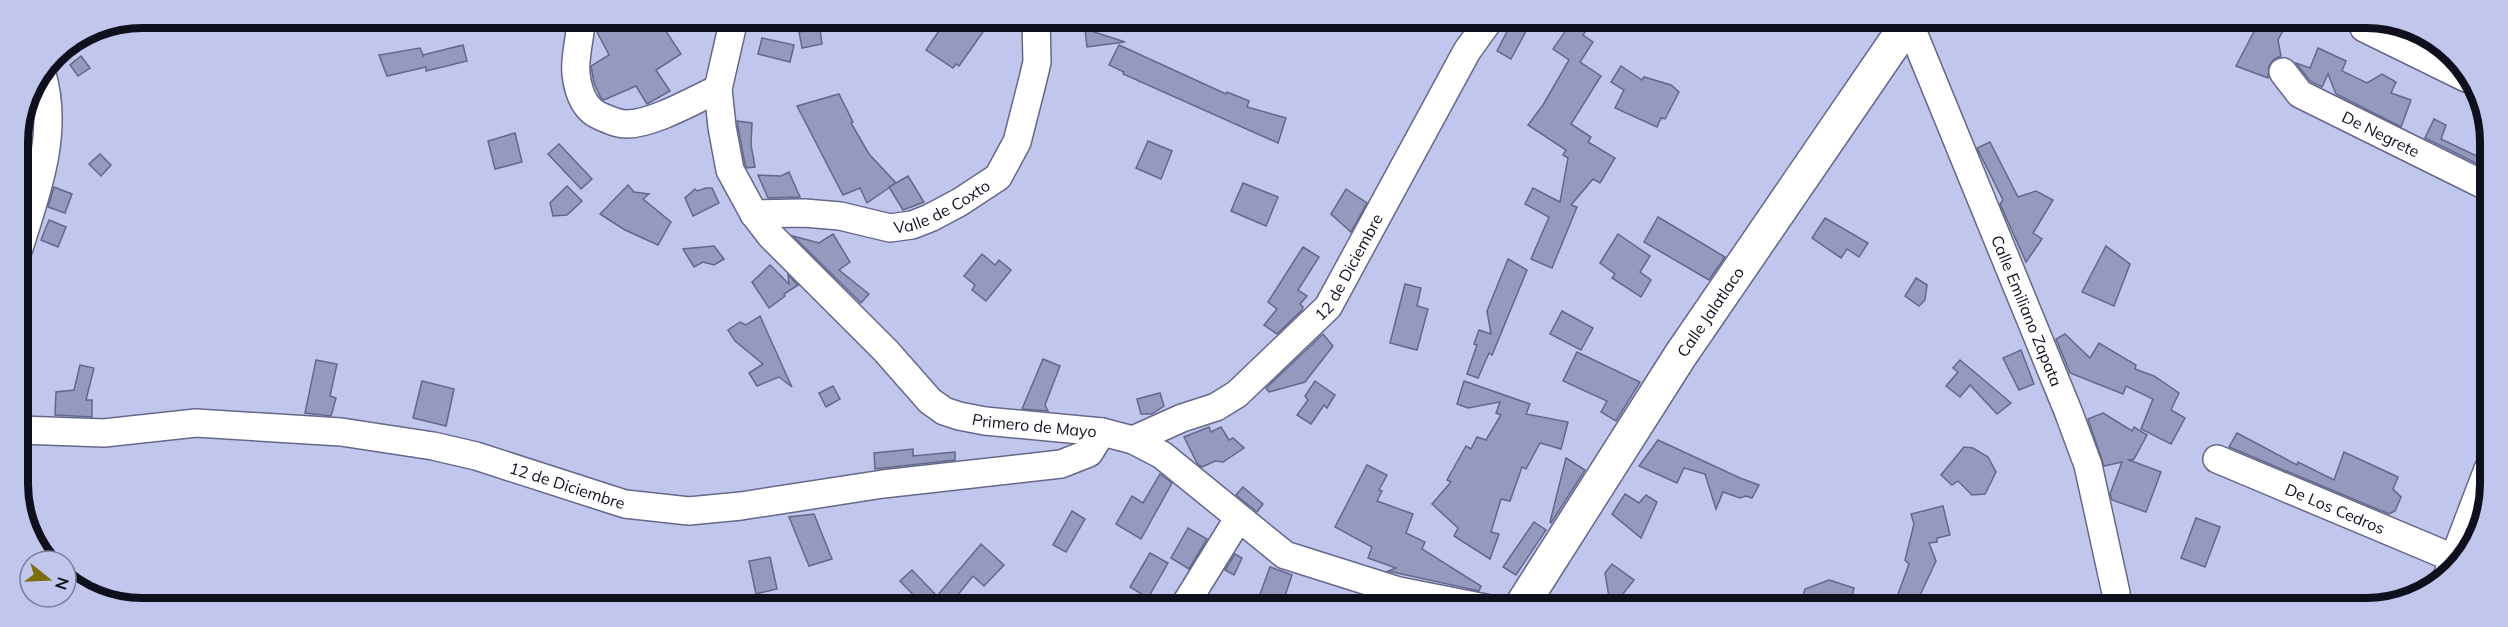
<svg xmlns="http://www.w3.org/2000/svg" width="2508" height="627" font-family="Mulish,sans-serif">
<rect width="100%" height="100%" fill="#c1c6ec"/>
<g fill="#9599be" stroke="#636789" stroke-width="1.5">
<polygon points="597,18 658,19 681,54 656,70 670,91 647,104 636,86 604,100 601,98 594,83 591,66 609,55 597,32 601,29"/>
<polygon points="947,19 964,19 983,32 959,66 956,64 953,68 926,50"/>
<polygon points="1513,20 1532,20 1511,59 1497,51"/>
<polygon points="1573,20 1577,20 1588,28 1583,35 1593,42 1580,62 1601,76 1571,124 1591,137 1588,142 1615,158 1600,183 1593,179 1571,205 1577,207 1552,268 1531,259 1549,217 1525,204 1533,188 1560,202 1568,158 1563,155 1566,150 1528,125 1543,105 1569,60 1553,49"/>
<polygon points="2260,20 2289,20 2278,40 2281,56 2274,59 2269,66 2268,78 2236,66"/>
<polygon points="820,29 822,44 802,48 799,32"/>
<polygon points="1085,29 1125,42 1087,47"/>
<polygon points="762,38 794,45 790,62 758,54"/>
<polygon points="463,45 467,61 426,71 426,67 387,76 379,55 420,48 424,57 423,55"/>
<polygon points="1119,45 1226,94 1227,92 1249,101 1247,107 1286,118 1278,143 1123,74 1124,72 1109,65"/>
<polygon points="2318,48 2346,61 2342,71 2367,83 2382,74 2396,82 2391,93 2411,100 2401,127 2336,94 2328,74 2322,87 2310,81 2296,63 2310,68"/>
<polygon points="81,56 90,68 78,76 70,65"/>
<polygon points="1621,66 1642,80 1644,77 1671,85 1679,92 1665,119 1661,118 1657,127 1615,108 1624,90 1611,82"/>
<polygon points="839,94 853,122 851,123 869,154 896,183 867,203 860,188 843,195 797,106"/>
<polygon points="2434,119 2446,125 2441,139 2483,159 2482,160 2488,163 2488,169 2425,138"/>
<polygon points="737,121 752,123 751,145 755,167 747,168 745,165"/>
<polygon points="515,133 522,162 495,169 488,141"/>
<polygon points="1148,141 1172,151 1161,179 1136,168"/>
<polygon points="1990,142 2018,197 2036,191 2053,200 2033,233 2042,239 2026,262 2000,204 2003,200 1977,148"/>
<polygon points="559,144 592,179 581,189 548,154"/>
<polygon points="100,154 111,165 101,176 89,164"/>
<polygon points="789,172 800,197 768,198 758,175 781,176"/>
<polygon points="908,176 924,202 903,210 889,187"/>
<polygon points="1243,183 1278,197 1266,226 1231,211"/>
<polygon points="628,185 634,192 649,194 643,199 671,222 658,245 625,230 600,214"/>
<polygon points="567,186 582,201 567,215 553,216 550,203"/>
<polygon points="54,187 72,194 65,213 48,207"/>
<polygon points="706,188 712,188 719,203 693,216 685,198 695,189 697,191"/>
<polygon points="1346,189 1367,203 1351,232 1331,214"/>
<polygon points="1658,217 1725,257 1709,280 1644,242"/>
<polygon points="1825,218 1868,243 1859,257 1847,249 1841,258 1812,238"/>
<polygon points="49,220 66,227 58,247 41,240"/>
<polygon points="833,234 850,262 839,270 869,294 861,303 793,236 819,243"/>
<polygon points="1618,234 1650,256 1640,272 1651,280 1641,297 1612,278 1615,274 1600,263"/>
<polygon points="714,246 724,259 714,265 703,262 694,267 683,249"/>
<polygon points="2106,246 2130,264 2114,306 2082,292"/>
<polygon points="1303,247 1319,257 1298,290 1307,296 1300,304 1303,307 1302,310 1277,334 1264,325 1277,309 1268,302"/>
<polygon points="982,254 995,265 999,260 1011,270 986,301 972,290 975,285 964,276"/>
<polygon points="1508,259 1527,270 1492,355 1489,353 1478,378 1467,374 1477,345 1474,344 1479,330 1491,334 1487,311"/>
<polygon points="770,265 789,284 788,275 798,285 784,294 785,296 769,308 752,282"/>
<polygon points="1916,278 1927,285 1925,300 1919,306 1905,296"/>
<polygon points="1405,284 1421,288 1417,306 1428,309 1417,350 1390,343"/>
<polygon points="1562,311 1593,328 1581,350 1550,334"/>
<polygon points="760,316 786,374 792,387 779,377 757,386 749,373 763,364 735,341 728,330 740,322 746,325"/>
<polygon points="1323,334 1333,346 1305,382 1269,392 1266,388"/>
<polygon points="2065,334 2090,358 2099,343 2136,365 2135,369 2154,376 2179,393 2171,410 2185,418 2171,444 2141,429 2153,399 2126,386 2123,394 2070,373 2056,339"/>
<polygon points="2021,350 2034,384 2019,390 2003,358"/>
<polygon points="1577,352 1640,382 1616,421 1601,412 1607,401 1563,381"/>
<polygon points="1043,359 1060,366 1045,405 1048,411 1022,409"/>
<polygon points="316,360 337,364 330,396 336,398 331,416 305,413"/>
<polygon points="1960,360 1978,375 2011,403 1997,414 1970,385 1960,397 1946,386 1958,372 1953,368"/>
<polygon points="80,365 94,368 86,400 92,400 92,417 55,415 56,392 74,390"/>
<polygon points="422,381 454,389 446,426 413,418"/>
<polygon points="1315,381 1335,395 1327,408 1324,405 1311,424 1297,415 1308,400 1305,396"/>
<polygon points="1464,381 1530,404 1526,414 1568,422 1561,449 1540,443 1526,469 1522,467 1510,501 1501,499 1491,532 1499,534 1490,559 1454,536 1458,528 1432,504 1451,482 1447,480 1466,446 1471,449 1477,437 1486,440 1501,415 1496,413 1500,402 1468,408 1457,404"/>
<polygon points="833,386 840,399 826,407 819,393"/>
<polygon points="1160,393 1164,406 1152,414 1141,414 1137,399"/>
<polygon points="2103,413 2132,431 2134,427 2147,435 2134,459 2129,460 2161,472 2146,512 2112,500 2110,494 2122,462 2104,466 2088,419"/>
<polygon points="1209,427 1211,432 1221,427 1229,440 1233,438 1244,448 1223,462 1215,461 1202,467 1197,463 1184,437"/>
<polygon points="2237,433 2297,465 2298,462 2334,480 2344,452 2398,477 2393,489 2401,497 2395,511 2389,514 2229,447"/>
<polygon points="1658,440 1740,478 1759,485 1752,498 1746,496 1740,498 1723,492 1716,509 1705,474 1684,468 1677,483 1639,466"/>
<polygon points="1964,447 1973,448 1988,457 1996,472 1985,494 1972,495 1958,481 1952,485 1941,475"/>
<polygon points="913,449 913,456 955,452 955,460 875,469 874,453"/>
<polygon points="1566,458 1585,470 1551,523 1550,522"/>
<polygon points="1367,465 1387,475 1379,490 1382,491 1377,501 1413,514 1406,533 1425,542 1422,549 1481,586 1479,591 1388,571 1396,568 1368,558 1372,547 1335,527"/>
<polygon points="1160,474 1172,483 1141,539 1116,524 1132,496 1143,503"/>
<polygon points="1243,487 1263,504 1257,512 1236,495"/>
<polygon points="1625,494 1639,503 1646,495 1657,502 1641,538 1612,514"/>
<polygon points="1943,506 1950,535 1937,538 1937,542 1929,543 1936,561 1914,608 1893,608 1909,564 1905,560 1914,524 1911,514"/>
<polygon points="1072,511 1085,519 1066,552 1053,545"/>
<polygon points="814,514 832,559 809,566 789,517"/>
<polygon points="2196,518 2220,527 2205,567 2181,558"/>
<polygon points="1534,522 1546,530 1516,575 1503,567"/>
<polygon points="1188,528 1207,539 1189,569 1171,558"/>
<polygon points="981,544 1004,565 984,586 973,576 948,607 925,607 900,581 912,570 937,596"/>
<polygon points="1150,553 1168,563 1148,598 1130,587"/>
<polygon points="1235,554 1242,558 1234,575 1225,570"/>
<polygon points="770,557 777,589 756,594 749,561"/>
<polygon points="1612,564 1634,580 1619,599 1609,597 1605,573"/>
<polygon points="1270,567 1292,575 1281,608 1255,608"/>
<polygon points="1829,580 1854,588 1850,604 1847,602 1845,606 1836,603 1834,608 1821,604 1819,608 1800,608 1805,589"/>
</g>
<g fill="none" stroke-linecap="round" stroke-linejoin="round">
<defs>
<g id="minor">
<path d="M581,18C581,37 574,56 576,74C578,91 584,109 600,116C609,120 618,124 627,124C653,124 694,100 718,89"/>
<path id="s1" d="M734,19L718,89L722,127L730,170L754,214L771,236L886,351L930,401L944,411L959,416L985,421L1102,432L1133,440L1162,455L1285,555L1399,591L1485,608"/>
<path id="s2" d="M1908,20L2068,411L2088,465L2116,593L2115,608"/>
<polyline points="2364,28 2466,78"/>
<path id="s3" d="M2283,72L2300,94L2488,187"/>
<path id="s4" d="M754,214L804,213L840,216L890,228L912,225L930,218L960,202L998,177L1017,142L1033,79L1037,62L1036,19"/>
<path d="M19,248C37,191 59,133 42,74"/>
<path id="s5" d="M20,430L104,433L196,423L341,432L433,446L476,456L625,504L689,511L741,506L883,484L1061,464L1089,453L1102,432"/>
<path id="s6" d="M1133,440L1182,418L1216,407L1237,394L1328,307L1467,51L1490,19"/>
<path id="s7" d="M2217,459L2453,558"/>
<polyline points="2446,579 2488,469"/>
<polyline points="1183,608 1238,519"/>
</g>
<g id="major">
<path id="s8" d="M1520,608L1680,356L1910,20"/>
</g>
</defs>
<use href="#minor" stroke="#65688b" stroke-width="30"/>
<use href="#major" stroke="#65688b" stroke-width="36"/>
<use href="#minor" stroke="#fff" stroke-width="27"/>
<use href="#major" stroke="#fff" stroke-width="33"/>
</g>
<g text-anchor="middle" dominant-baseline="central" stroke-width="4.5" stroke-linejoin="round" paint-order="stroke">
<g font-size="16" fill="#0f101d" stroke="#c1c6ec">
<text stroke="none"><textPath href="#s3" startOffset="118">De Negrete</textPath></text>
<text stroke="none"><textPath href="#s4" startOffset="194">Valle de Coxto</textPath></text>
<text stroke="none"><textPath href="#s6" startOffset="285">12 de Diciembre</textPath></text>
<text stroke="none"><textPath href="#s8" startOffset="352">Calle Jalatlaco</textPath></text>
<text stroke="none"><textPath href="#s2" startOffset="314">Calle Emiliano Zapata</textPath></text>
<text stroke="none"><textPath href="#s1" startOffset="570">Primero de Mayo</textPath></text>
<text stroke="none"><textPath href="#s5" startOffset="555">12 de Diciembre</textPath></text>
<text stroke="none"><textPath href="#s7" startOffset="128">De Los Cedros</textPath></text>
</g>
</g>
<path d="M0 0H2508V627H0ZM142 28H2366A114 114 0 0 1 2480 142V484A114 114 0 0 1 2366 598H142A114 114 0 0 1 28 484V142A114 114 0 0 1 142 28Z" fill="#c1c6ec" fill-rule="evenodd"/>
<path fill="none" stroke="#0f101d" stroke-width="8" d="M142 28H2366A114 114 0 0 1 2480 142V484A114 114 0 0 1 2366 598H142A114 114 0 0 1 28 484V142A114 114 0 0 1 142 28Z"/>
<g transform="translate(48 579) rotate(108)"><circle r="28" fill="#c1c6ec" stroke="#7a7d99" stroke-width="1.5"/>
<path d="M0-4.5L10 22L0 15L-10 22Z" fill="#7d6f0d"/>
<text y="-9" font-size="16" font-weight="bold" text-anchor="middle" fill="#0f101d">N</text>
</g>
</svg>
